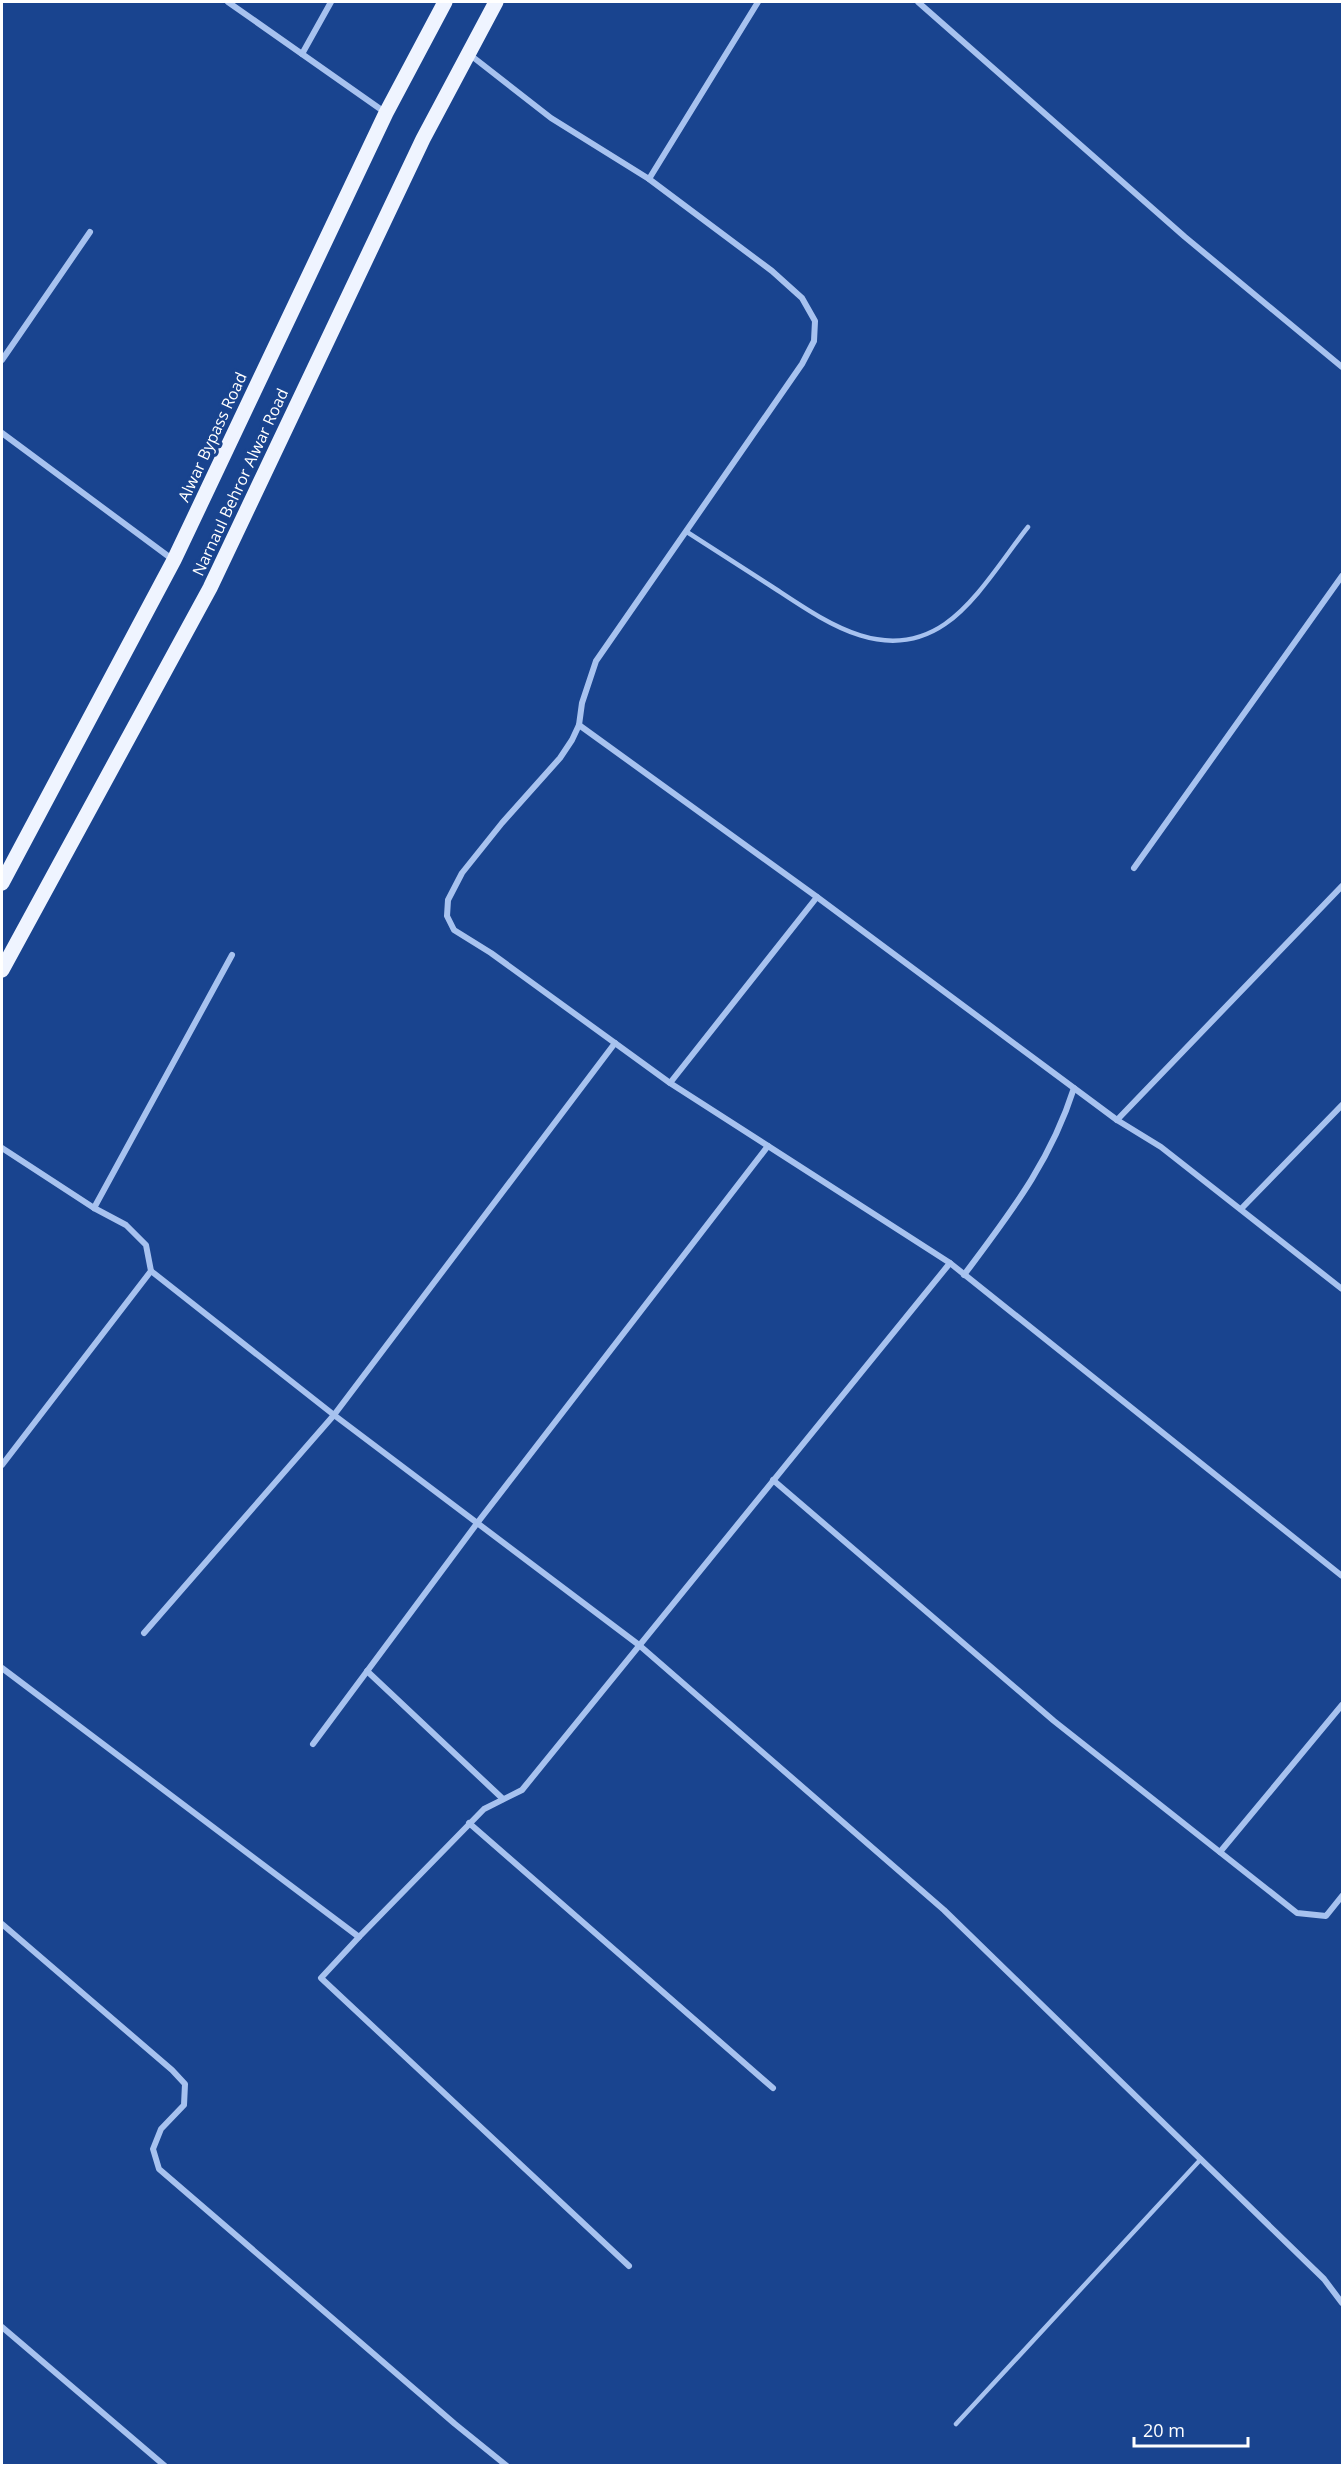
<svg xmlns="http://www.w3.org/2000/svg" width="1344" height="2467" font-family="'Open Sans',sans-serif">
<rect width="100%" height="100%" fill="#19448f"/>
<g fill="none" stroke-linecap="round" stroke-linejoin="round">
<g stroke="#a7c2ef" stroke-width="4.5">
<path d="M687,532C715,550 743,568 771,586C823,620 884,666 945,624C977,602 1004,557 1028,527"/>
<polyline points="956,2424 1201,2159"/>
</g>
<g stroke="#a7c2ef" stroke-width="6">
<polyline points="228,2 386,113"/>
<polyline points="918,2 1185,237 1342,367"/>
<polyline points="302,54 331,2"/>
<polyline points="469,54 551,118 649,179 772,271 802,298 815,321 814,341 802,364 596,661 582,703 579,725 572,740 560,758 502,823 462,873 448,900 447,916 454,930 491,953 670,1083 950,1263 1342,1576"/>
<polyline points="649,179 758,2"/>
<polyline points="2,360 90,232"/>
<polyline points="2,433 172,559"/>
<polyline points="579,725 817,897 1117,1120 1161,1147 1342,1289"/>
<polyline points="1134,868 1342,576"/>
<polyline points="670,1083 817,897"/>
<polyline points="1117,1120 1342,886"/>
<polyline points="2,1148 94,1208 126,1225 146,1245 151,1271 2,1465"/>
<polyline points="94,1208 232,955"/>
<polyline points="1241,1209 1342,1105"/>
<polyline points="151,1271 334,1415 639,1645 944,1910 1324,2279 1342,2303"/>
<path d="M964,1275C1010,1213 1050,1163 1074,1088"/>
<polyline points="773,1480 1054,1721 1297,1913 1326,1916 1342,1896"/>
<polyline points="144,1633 334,1415 615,1043"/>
<polyline points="2,1668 359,1937 321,1978 629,2266"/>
<polyline points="367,1671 503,1799"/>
<polyline points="313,1744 478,1522 768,1146"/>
<polyline points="469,1823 773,2088"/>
<polyline points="1220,1852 1342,1705"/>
<polyline points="2,1924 172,2070 185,2084 184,2105 161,2129 153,2149 159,2169 455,2424 507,2466"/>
<polyline points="359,1937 484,1809 522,1790 950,1263"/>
<polyline points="2,2327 165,2466"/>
</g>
<g stroke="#eff4ff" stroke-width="15">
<polyline points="2,883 174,560 386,113 445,2"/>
<polyline points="2,970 210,588 423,139 496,2"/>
</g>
</g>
<g text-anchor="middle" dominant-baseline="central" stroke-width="6" stroke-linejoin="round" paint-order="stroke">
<g font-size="16" fill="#fff" stroke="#19448f">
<text transform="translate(212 437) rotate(-65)">Alwar Bypass Road</text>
<text transform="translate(240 482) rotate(-65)">Narnaul Behror Alwar Road</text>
</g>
</g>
<rect width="1344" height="2467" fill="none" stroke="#ffffff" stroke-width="6"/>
<path d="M1134 2437v9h114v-9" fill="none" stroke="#ffffff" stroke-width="3"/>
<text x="1143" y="2437" font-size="18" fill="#ffffff" stroke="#19448f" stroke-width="4.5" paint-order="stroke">20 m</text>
</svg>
